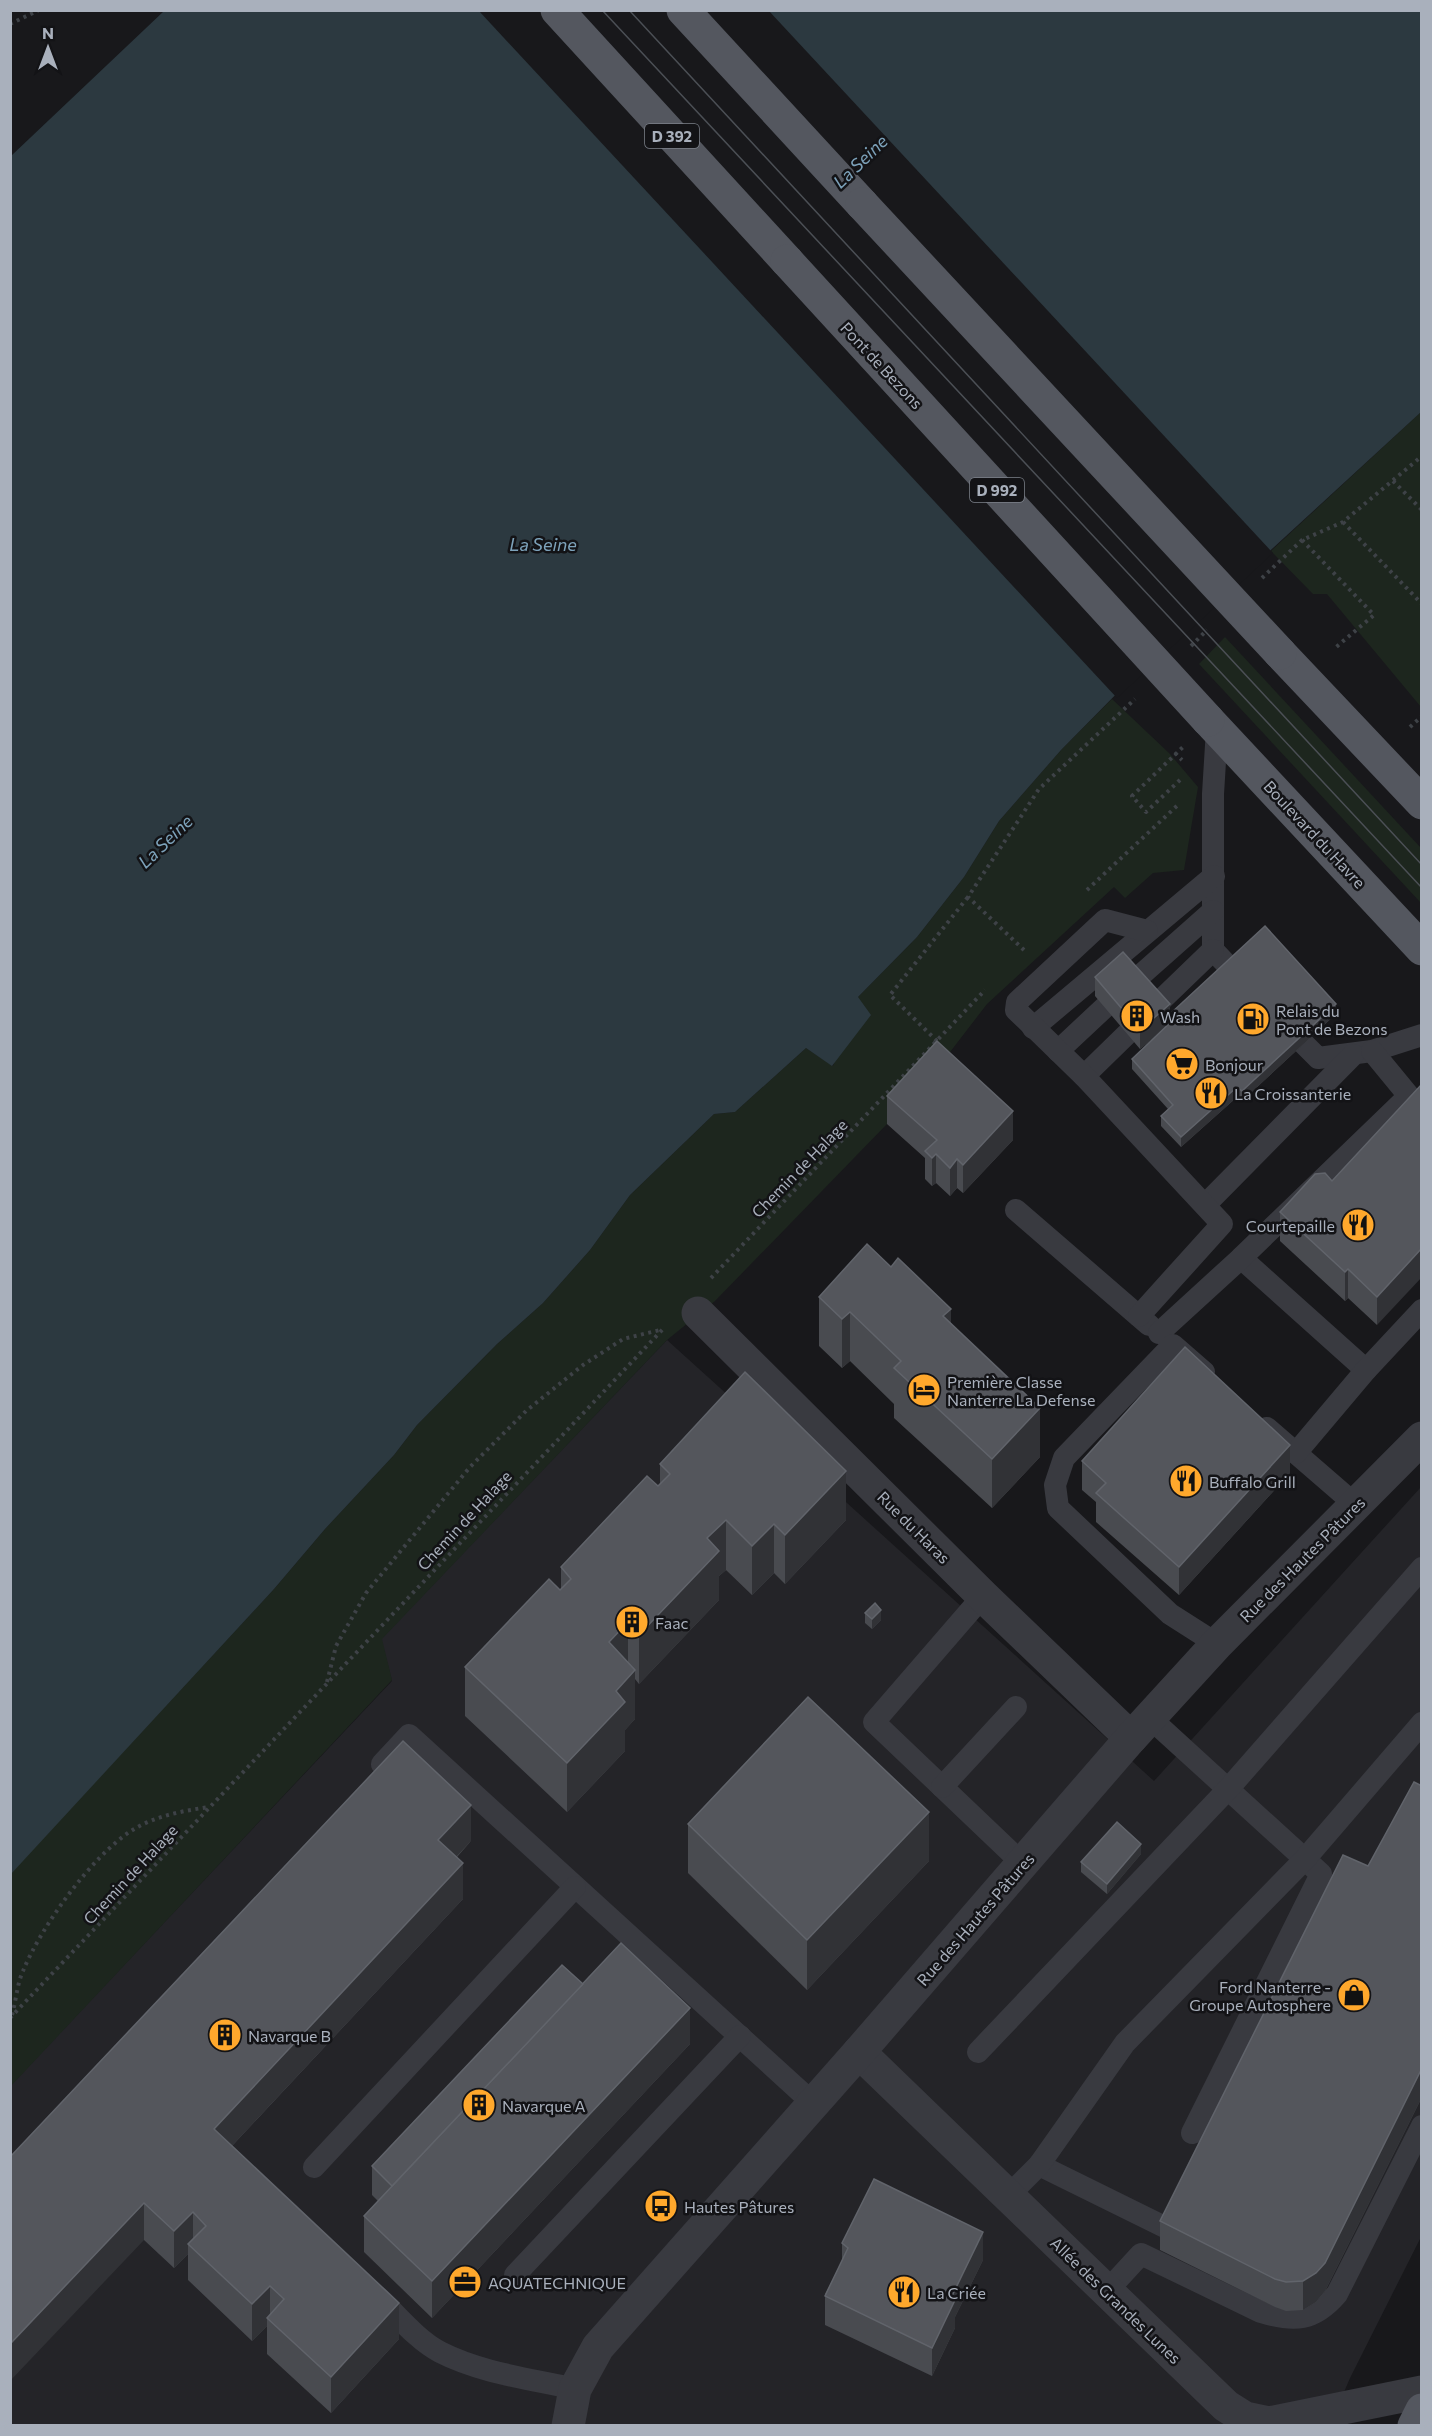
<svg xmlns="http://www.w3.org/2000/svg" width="1432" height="2436" font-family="Commissioner,sans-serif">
<rect width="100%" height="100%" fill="#18181b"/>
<polygon fill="#242428" points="667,1340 1154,1781 1421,1487 1421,2237 1350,2378 1330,2425 11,2425 10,2086 392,1681 381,1639"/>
<g fill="#1d261e">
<polygon points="1421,412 1421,707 1327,594 1313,594 1271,551"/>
<polygon points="1225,637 1421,848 1421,903 1199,664"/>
<polygon points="1112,699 1170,754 1198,787 1184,870 1153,873 1125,898 1114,887 987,1004 937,1069 887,1124 715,1301 667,1340 382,1639 392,1680 11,2086 10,1874 274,1589 325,1529 394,1455 417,1425 497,1344 543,1303 590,1250 630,1195 714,1114 735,1112 806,1048 833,1066 858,997 917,937 964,877 999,821 1061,750"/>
</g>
<polygon fill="#2c3940" points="164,11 1421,11 1421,412 1136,674 1061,750 999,821 964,877 917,937 858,997 871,1015 832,1066 806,1048 735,1112 714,1114 630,1195 590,1250 543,1303 497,1344 417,1425 394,1455 325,1529 274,1589 11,1874 11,156"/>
<polygon fill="#18181b" points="479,11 769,11 1273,553 1117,698"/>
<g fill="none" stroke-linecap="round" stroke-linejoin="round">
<g stroke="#3e4247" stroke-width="4" stroke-dasharray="3 4.5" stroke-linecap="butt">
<polyline points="10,24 39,10"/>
<polyline points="1393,481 1422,510"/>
<polyline points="1343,522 1422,604"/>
<polyline points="1302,540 1374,615 1335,648"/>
<polyline points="1262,578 1302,540 1343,522 1422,456"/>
<polyline points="1191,646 1207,630"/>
<polyline points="1410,727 1422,716"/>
<polyline points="1175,753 1182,760"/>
<polyline points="1180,780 1146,812 1132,796 1183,747"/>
<polyline points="1087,890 1180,803"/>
<polyline points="1024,950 968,897 1039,789 1135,699"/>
<polyline points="937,1041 890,995 968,897"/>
<polyline points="711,1278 985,990"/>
<polyline points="327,1682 336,1646 366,1593 470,1467 526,1411 583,1365 623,1339 660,1330"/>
<path d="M12,2015C16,2001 17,1984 23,1971C41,1927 91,1857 131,1831C154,1816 182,1811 209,1807"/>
<polyline points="10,2018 663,1329"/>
</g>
<g stroke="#393a40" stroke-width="22">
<polyline points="1217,729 1213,794 1213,950 1230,968"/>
<polyline points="1133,982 1213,911"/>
<polyline points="1155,1006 1213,950"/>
<polyline points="1033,1028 1214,876"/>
<polyline points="1304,1044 1318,1058 1372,1051 1422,1035"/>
<polyline points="1058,1051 1105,1007"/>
<polyline points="1084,1076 1127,1034"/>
<polyline points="1205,1205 1353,1055"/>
<polyline points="1016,1210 1149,1325"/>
<polyline points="1241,1258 1366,1370"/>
<polyline points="1139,1316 1222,1224 1084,1076 1016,1010 1017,1002 1105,920 1147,931"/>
<polyline points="1159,1333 1241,1258 1409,1096 1372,1051"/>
<polyline points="1204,1372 1173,1345 1064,1458 1055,1485 1058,1508 1170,1614 1217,1644"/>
<polyline points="1267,1428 1357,1506"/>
<polyline points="1296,1453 1366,1370 1422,1310"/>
<polyline points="983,1596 874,1722 1023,1864"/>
<polyline points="1150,1718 1321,1874 1192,2133"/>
<polyline points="382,1764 409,1735 814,2104"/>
<polyline points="942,1787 1016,1707"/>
<polyline points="978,2052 1229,1788 1422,1568"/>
<polyline points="1039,2165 1187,2238"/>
<polyline points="314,2167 575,1887"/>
<polyline points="1008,2196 1039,2165 1125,2043 1305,1859 1422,1723"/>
<polyline points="515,2275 740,2036"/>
<path d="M1107,2291L1141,2254L1261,2312C1294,2322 1314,2321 1337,2294L1422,2126"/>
<path d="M378,2297C397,2315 417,2340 440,2352C481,2373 531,2379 575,2389"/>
</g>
<g stroke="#393a40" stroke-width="33">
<polyline points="698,1313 983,1596 1131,1738"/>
<polyline points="859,2052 1226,2406 1245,2418 1269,2423 1422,2392"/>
<polyline points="568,2426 575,2389 598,2347 859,2052 1131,1738 1217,1644 1422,1438"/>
</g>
<g stroke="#54575f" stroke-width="33">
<polyline points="557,10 787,261"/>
<polyline points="683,10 862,204"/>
<polyline points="1280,653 1422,803"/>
<polyline points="1208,720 1422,949"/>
<polyline points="1414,2426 1422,2410"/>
</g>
<g stroke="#4b4f55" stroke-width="1.5">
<polyline points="602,10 1422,888"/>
<polyline points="629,10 1422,865"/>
</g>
<g stroke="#54575f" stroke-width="33">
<polyline points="862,204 1280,653"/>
<polyline points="787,261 1208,720"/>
</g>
</g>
<g fill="#494b50">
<polygon points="1095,977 1170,1014 1336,1014 1242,1101 1237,1097 1181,1147 1161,1126 1161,1116 1168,1109 1132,1069 1132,1059 1163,1030 1140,1049 1095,996"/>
<polygon points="1421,1085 1377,1325 1348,1298 1345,1301 1280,1241 1280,1212 1332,1181"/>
<polygon points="887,1096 1013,1140 963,1193 957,1188 950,1196 936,1183 932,1186 925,1179 925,1158 887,1124"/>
<polygon points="819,1297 951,1323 1040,1457 992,1508 894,1418 894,1404 850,1361 842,1368 819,1346"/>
<polygon points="1082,1461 1290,1473 1179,1595 1096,1522 1096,1502 1082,1490"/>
<polygon points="660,1464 846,1520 785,1584 774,1573 752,1595 726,1570 719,1576 719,1600 639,1684 635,1679 635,1719 625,1730 625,1751 567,1812 465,1716 465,1667 561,1589 561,1567 658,1486 660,1484"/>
<polygon points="865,1613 881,1620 872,1629 865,1623"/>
<polygon points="1422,1786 1422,2097 1325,2291 1316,2302 1303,2310 1286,2311 1275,2307 1160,2250 1160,2221 1368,1866"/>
<polygon points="688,1824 929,1861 807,1990 688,1873"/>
<polygon points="471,1841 457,1857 463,1899 232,2146 399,2339 331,2413 267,2354 267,2326 252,2341 188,2280 188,2254 174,2268 144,2240 10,2157"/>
<polygon points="1141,1854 1107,1894 1081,1872 1081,1862"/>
<polygon points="583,1984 690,2044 432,2318 364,2252 364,2216 378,2201 372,2195 372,2166"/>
<polygon points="842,2243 983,2260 955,2317 955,2328 932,2376 825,2325 825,2294 842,2261"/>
</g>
<g fill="#313236">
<polygon points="1170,1004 1170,1024 1140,1049 1140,1030"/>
<polygon points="1336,1004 1336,1014 1242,1101 1242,1091"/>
<polygon points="1237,1087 1237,1097 1181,1147 1181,1137"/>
<polygon points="1013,1111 1013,1140 963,1193 963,1165"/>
<polygon points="936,1154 936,1183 932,1186 932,1158"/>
<polygon points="957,1159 957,1188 950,1196 950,1168"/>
<polygon points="1422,1248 1422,1277 1377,1325 1377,1297"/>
<polygon points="1348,1269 1348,1298 1345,1301 1345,1272"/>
<polygon points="951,1309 951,1358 943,1316"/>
<polygon points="850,1312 850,1361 842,1368 842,1319"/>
<polygon points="1040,1408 1040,1457 992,1508 992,1459"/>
<polygon points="1290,1445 1290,1473 1179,1595 1179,1567"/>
<polygon points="846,1471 846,1520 785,1584 785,1535"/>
<polygon points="726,1520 726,1570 719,1576 719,1600 639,1684 639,1635 707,1538"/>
<polygon points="774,1524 774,1573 752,1595 752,1546"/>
<polygon points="881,1610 881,1620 872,1629 872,1619"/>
<polygon points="628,1622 628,1671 609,1642"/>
<polygon points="635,1670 635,1719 625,1730 625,1751 567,1812 567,1763 616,1691"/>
<polygon points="471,1805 471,1841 438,1876 438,1840"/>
<polygon points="929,1812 929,1861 807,1990 807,1940"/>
<polygon points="1141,1844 1141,1854 1107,1894 1107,1884"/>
<polygon points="463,1863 463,1899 214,2165 214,2129"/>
<polygon points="690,2008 690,2044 432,2318 432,2281"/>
<polygon points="1422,2068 1422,2097 1325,2291 1316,2302 1303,2310 1303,2281"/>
<polygon points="144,2203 144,2240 10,2381 10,2344"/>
<polygon points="193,2212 193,2248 188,2244 188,2254 174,2268 174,2231"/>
<polygon points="983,2232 983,2260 955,2317 955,2328 932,2376 932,2348 951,2298"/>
<polygon points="270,2286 270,2320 267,2318 267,2326 252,2341 252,2304"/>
<polygon points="399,2303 399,2339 331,2413 331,2377"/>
</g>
<g fill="#54565c" stroke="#61646b" stroke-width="1.5">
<polygon points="1265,926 1336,1004 1242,1091 1237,1087 1181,1137 1161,1116 1173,1105 1132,1059 1174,1019 1170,1014"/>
<polygon points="1123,952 1170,1004 1140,1030 1095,977"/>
<polygon points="937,1041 1013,1111 963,1165 957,1159 950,1168 936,1154 932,1158 925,1151 937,1140 887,1096"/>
<polygon points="1421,1085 1422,1086 1422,1248 1377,1297 1348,1269 1345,1272 1280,1212 1315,1174 1325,1173 1332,1181"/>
<polygon points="867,1244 891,1267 898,1258 951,1309 943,1316 1040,1408 992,1459 894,1368 901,1361 850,1312 842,1319 819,1297"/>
<polygon points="1185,1347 1290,1445 1179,1567 1096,1493 1106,1483 1082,1461"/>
<polygon points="745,1372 846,1471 785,1535 774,1524 752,1546 726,1520 707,1538 719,1551 639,1635 628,1622 609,1642 635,1670 616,1691 625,1702 567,1763 465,1667 549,1579 560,1590 571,1579 561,1567 647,1476 658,1486 670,1474 660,1464"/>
<polygon points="875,1603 881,1610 872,1619 865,1613"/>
<polygon points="808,1697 929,1812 807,1940 688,1824"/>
<polygon points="403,1741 471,1805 438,1840 463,1863 214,2129 399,2303 331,2377 267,2318 284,2299 270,2286 252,2304 188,2244 206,2226 193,2212 174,2231 144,2203 10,2344 10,2157"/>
<polygon points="1414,1782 1422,1786 1422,2068 1325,2263 1316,2273 1303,2281 1286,2282 1275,2279 1160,2221 1343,1855 1368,1866"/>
<polygon points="1117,1822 1141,1844 1107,1884 1081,1862"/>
<polygon points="621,1943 690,2008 432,2281 364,2216"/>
<polygon points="562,1965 583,1984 392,2186 372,2166"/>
<polygon points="874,2179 983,2232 951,2298 955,2300 932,2348 825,2296 848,2248 842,2243"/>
</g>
<defs>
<symbol id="building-disc" viewBox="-11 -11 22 22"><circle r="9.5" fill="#ffa82c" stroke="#131316"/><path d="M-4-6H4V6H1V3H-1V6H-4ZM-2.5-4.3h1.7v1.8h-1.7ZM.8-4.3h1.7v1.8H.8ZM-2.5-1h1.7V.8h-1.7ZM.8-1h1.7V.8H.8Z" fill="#111"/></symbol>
<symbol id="fuel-disc" viewBox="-11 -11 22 22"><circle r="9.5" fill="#ffa82c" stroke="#131316"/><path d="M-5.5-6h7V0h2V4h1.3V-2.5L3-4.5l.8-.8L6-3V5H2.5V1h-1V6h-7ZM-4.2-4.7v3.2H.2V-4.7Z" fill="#111"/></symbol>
<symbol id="supermarket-disc" viewBox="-11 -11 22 22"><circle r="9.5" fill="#ffa82c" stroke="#131316"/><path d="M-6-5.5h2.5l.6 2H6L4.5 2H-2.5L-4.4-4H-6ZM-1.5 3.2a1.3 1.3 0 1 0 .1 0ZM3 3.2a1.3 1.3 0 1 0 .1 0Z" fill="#111"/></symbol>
<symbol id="restaurant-disc" viewBox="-11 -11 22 22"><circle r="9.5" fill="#ffa82c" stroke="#131316"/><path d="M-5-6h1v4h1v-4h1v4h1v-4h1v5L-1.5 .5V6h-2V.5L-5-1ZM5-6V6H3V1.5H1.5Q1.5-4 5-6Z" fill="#111"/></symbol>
<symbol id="hotel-disc" viewBox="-11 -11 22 22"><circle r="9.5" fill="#ffa82c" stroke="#131316"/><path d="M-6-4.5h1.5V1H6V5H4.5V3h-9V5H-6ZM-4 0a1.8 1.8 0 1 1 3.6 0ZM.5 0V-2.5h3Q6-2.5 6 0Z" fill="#111"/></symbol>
<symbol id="shop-disc" viewBox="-11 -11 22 22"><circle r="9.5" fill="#ffa82c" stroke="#131316"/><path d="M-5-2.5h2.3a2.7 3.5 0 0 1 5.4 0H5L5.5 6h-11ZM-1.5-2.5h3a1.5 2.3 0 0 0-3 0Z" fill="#111"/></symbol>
<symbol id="bus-disc" viewBox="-11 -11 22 22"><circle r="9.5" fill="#ffa82c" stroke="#131316"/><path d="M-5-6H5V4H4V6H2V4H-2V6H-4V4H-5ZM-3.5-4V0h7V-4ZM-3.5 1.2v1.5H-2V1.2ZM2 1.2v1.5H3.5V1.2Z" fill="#111"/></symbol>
<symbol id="office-disc" viewBox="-11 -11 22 22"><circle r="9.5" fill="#ffa82c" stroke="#131316"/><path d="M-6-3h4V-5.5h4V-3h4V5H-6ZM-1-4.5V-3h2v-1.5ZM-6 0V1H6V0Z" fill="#111"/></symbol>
</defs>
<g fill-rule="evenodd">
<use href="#building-disc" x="1118" y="997" width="38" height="38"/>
<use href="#fuel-disc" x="1234" y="1000" width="38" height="38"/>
<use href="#supermarket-disc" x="1163" y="1045" width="38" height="38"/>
<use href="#restaurant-disc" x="1192" y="1074" width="38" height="38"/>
<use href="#restaurant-disc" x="1339" y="1206" width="38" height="38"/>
<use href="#hotel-disc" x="905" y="1371" width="38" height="38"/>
<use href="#restaurant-disc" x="1167" y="1462" width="38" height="38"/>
<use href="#building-disc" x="613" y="1603" width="38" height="38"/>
<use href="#shop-disc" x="1335" y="1976" width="38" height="38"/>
<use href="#building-disc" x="206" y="2016" width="38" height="38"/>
<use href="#building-disc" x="460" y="2086" width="38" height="38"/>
<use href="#bus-disc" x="642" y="2187" width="38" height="38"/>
<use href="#office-disc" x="446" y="2263" width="38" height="38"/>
<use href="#restaurant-disc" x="885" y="2273" width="38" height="38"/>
</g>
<g text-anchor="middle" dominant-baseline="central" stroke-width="5" stroke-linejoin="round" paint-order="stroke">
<g fill="#131316" stroke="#7c818a" stroke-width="1.5">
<rect x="645" y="124" width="54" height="24" rx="4.5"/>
<rect x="970" y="478" width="54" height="24" rx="4.5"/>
</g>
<g font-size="15" font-weight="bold" fill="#a9b0bc">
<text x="672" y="136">D 392</text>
<text x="997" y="490">D 992</text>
</g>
<g font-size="16" fill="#a9b0bc" stroke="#131316">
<text transform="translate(882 365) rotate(47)">Pont de Bezons</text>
<text transform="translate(1315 834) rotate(47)">Boulevard du Havre</text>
<text transform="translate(799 1168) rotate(-46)">Chemin de Halage</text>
<text transform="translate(464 1520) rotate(-47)">Chemin de Halage</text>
<text transform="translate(914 1527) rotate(45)">Rue du Haras</text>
<text transform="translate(1302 1559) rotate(-45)">Rue des Hautes Pâtures</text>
<text transform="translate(130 1874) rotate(-47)">Chemin de Halage</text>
<text transform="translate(975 1919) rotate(-49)">Rue des Hautes Pâtures</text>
<text transform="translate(1116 2300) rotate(44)">Allée des Grandes Lunes</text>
</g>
<g font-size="16" fill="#a9b0bc" stroke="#131316" text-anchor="start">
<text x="1276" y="1010">Relais du<tspan x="1276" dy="18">Pont de Bezons</tspan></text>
<text x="1160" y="1016">Wash</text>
<text x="1205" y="1064">Bonjour</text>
<text x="1234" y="1093">La Croissanterie</text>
<text x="1335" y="1225" text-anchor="end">Courtepaille</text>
<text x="947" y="1381">Première Classe<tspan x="947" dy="18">Nanterre La Defense</tspan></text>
<text x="1209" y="1481">Buffalo Grill</text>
<text x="655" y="1622">Faac</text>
<text x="1331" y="1986" text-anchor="end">Ford Nanterre -<tspan x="1331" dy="18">Groupe Autosphere</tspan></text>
<text x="248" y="2035">Navarque B</text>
<text x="502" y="2105">Navarque A</text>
<text x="684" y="2206">Hautes Pâtures</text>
<text x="488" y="2282">AQUATECHNIQUE</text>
<text x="927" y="2292">La Criée</text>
</g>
<g font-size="18" font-style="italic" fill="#7da2ba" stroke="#131316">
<text transform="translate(860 161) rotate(-44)">La Seine</text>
<text x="543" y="544">La Seine</text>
<text transform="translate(165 841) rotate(-44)">La Seine</text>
</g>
</g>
<rect width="1432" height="2436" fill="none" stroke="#a9b0bc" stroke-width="24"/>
<g transform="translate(48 48)" stroke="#131316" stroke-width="4.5" paint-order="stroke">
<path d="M0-4.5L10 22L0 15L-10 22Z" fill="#a9b0bc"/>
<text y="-9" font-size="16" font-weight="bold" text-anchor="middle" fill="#a9b0bc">N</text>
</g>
</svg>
